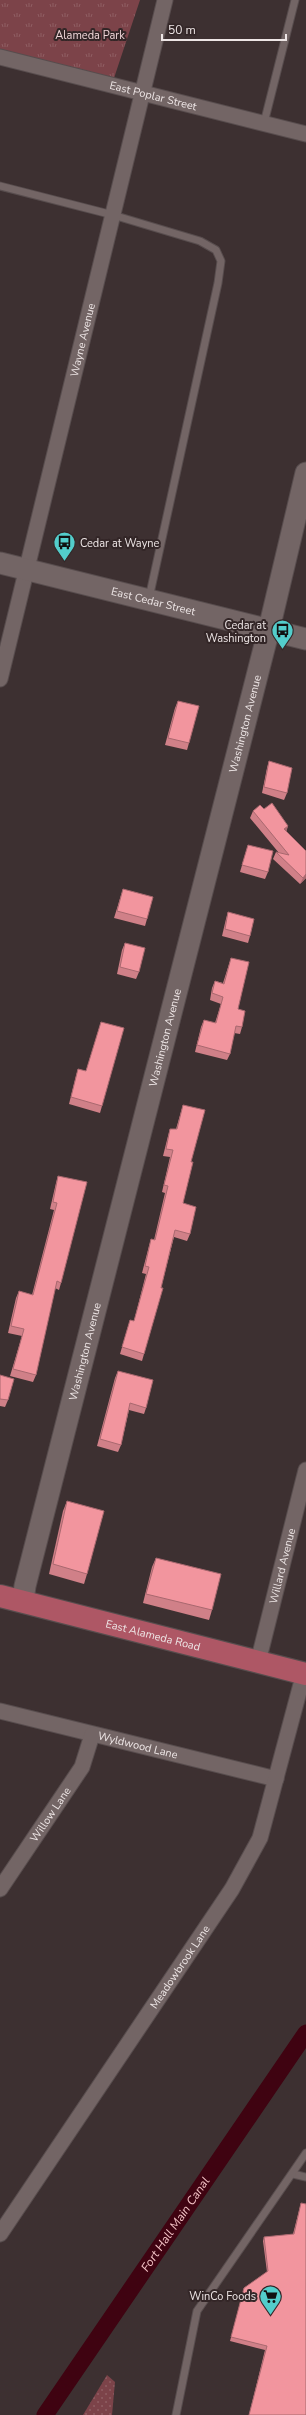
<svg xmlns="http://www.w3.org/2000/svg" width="306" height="2415" font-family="'Nunito Sans',sans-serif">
<defs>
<pattern id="grass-dots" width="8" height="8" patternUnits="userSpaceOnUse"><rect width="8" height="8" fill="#7c4349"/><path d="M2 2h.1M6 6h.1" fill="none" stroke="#8f5e63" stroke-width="1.8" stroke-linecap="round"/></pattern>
<pattern id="park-tufts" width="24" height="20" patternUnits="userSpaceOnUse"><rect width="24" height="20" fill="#7c4349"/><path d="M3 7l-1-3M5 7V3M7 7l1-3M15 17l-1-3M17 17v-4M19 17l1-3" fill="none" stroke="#8f5e63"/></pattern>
</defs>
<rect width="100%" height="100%" fill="#3d3031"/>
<polygon fill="url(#grass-dots)" points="107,2375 115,2382 112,2415 83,2415"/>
<polygon fill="url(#park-tufts)" points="0,0 140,0 114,78 0,49"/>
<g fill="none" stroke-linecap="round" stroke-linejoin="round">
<path stroke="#3f0311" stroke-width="17" id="s1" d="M45,2415L306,2033"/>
<defs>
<g id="lane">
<polyline points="264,123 295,0"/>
<polyline points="0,186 113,215 200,241 216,250 221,261 218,283 149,598"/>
<polyline points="293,2174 306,2177"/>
<polyline points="176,2415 197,2311 306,2153"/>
</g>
<g id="street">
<path id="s2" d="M0,57L306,134"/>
<path id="s3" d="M0,679L165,0"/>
<path id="s4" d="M258,1662L306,1470"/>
<path id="s5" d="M0,1711L276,1779"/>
<path id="s6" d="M0,1889L82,1767L92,1735"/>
<path id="s7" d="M0,2234L232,1889L260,1838L304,1673"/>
</g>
<g id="secondary">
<path id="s8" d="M0,563L306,639"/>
<path id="s9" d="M23,1601L25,1586L269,629L306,473"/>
</g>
<g id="primary">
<path id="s10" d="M0,1596L306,1674"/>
</g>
</defs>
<use href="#lane" stroke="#584d4e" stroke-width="9"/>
<use href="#street" stroke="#584d4e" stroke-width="17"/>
<use href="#secondary" stroke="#584d4e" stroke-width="23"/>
<use href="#primary" stroke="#584d4e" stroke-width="24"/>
<use href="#lane" stroke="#736565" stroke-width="7"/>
<use href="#street" stroke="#736565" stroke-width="15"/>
<use href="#secondary" stroke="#736565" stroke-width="21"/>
<use href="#primary" stroke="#ae5765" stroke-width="22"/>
</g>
<g fill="#d08088">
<polygon points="178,701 189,743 187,750 165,745 175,708"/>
<polygon points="269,761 287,793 284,800 262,793 267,768"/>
<polygon points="264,809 288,826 286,831 306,878 300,884 273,859 276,852 279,853 250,818 253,811"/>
<polygon points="248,845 268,872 265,879 240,872"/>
<polygon points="123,889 147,919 145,926 114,918"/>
<polygon points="228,912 250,936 248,943 222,936 226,919"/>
<polygon points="125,943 139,972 136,979 117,974 122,950"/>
<polygon points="231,958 238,1009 242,1027 240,1034 234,1033 230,1054 227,1060 195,1052 201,1027 204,1020 215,1023 221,1004 210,1000 212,988 215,981 223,983"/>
<polygon points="101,1022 102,1106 100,1113 69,1104 76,1076 78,1069 86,1071"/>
<polygon points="183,1105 191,1162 183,1203 190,1234 187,1241 174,1237 144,1354 142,1361 120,1354 130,1320 134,1321 146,1274 142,1273 149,1246 151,1239 154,1240 165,1193 162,1192 170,1157 163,1156 168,1136 170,1129 176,1129"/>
<polygon points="58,1176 61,1283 59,1290 55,1288 36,1375 33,1382 10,1376 22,1336 8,1333 16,1298 19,1291 32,1295 54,1210 50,1209 56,1183"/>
<polygon points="118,1371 146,1408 144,1414 129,1410 121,1445 118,1452 97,1446 115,1378"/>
<polygon points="0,1375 8,1400 5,1407 0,1406"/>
<polygon points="67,1501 87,1574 84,1584 49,1574 63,1511"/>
<polygon points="156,1558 212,1610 209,1620 143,1603 152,1567"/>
<polygon points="301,2203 306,2415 249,2415 265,2350 230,2341 244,2288 267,2272 263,2241 264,2237 293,2234"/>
</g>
<g fill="#a9686f">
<polygon points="288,826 286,833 284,829"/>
<polygon points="306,874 306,878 300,884 303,878"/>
</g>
<g fill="#f2959e" stroke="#a9686f">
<polygon points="178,701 199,706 189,743 168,738"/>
<polygon points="269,761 292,768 287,793 264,787"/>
<polygon points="272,803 288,826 284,829 306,851 306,874 303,878 276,852 289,855 253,811 260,805 264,809"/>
<polygon points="248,845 273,851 268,872 242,865"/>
<polygon points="123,889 153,897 147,919 117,911"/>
<polygon points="228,912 254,919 250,936 225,929"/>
<polygon points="125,943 145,948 139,972 120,967"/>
<polygon points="231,958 249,962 238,1009 245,1011 242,1027 236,1026 230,1054 197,1045 204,1020 216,1023 223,997 212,993 215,981 224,984"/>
<polygon points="101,1022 124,1028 102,1106 71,1097 78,1069 86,1071"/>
<polygon points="183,1105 205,1110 191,1162 193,1162 183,1203 196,1207 190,1234 175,1230 161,1288 163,1288 144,1354 122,1347 130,1320 134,1321 149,1267 145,1266 151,1239 155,1240 168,1186 164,1185 173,1150 166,1149 170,1129 177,1129"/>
<polygon points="58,1176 87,1182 61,1283 57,1281 36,1375 13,1369 24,1329 11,1326 19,1291 33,1295 57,1203 53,1202"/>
<polygon points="118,1371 153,1380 146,1408 130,1403 121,1445 100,1439"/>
<polygon points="0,1375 14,1379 8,1400 0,1399"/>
<polygon points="67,1501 104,1511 87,1574 53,1564"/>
<polygon points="156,1558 221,1574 212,1610 146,1594"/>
<polygon points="301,2203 306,2204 306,2415 249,2415 267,2346 231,2337 244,2288 268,2271 264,2237 294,2234"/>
</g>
<defs>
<symbol id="bus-pin" viewBox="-11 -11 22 30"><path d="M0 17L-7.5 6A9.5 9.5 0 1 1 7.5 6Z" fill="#53cdcb" stroke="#332627"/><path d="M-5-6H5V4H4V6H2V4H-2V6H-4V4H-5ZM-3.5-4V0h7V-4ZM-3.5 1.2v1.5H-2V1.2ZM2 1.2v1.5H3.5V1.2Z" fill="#111"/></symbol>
<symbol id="supermarket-pin" viewBox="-11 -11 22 30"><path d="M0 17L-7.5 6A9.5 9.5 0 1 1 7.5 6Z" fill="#53cdcb" stroke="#332627"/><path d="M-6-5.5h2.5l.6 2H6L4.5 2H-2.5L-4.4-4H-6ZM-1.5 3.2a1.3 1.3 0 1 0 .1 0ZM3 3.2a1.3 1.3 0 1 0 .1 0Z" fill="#111"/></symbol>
</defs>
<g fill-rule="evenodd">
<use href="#bus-pin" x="52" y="530" width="25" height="34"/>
<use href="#bus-pin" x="270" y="618" width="25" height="34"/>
<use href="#supermarket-pin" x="258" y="2284" width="25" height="34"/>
</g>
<g text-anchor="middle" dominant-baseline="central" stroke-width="4" stroke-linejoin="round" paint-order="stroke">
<g font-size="11" fill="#f0d6d8" stroke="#332627">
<text x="90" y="35">Alameda Park</text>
</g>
<g font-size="11" fill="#ede5e5" stroke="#332627">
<text stroke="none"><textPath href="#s2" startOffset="158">East Poplar Street</textPath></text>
<text stroke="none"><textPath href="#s3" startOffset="349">Wayne Avenue</textPath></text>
<text stroke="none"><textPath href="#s8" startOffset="158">East Cedar Street</textPath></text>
<text stroke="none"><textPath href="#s9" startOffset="905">Washington Avenue</textPath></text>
<text stroke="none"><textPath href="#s9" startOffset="581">Washington Avenue</textPath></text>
<text stroke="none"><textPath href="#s9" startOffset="257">Washington Avenue</textPath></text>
<text stroke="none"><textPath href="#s4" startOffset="99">Willard Avenue</textPath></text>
<text stroke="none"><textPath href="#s10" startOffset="158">East Alameda Road</textPath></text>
<text stroke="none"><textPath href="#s5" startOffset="142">Wyldwood Lane</textPath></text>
<text stroke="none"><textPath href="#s6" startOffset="90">Willow Lane</textPath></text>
<text stroke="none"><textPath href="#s7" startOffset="322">Meadowbrook Lane</textPath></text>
</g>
<g font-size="11" fill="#ede5e5" stroke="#332627" text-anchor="end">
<text x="80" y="543" text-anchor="start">Cedar at Wayne</text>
<text x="266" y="625">Cedar at<tspan x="266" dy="13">Washington</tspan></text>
<text x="256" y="2296">WinCo Foods</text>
</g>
<g font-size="12" font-style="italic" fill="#f7c6c9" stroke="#332627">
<text stroke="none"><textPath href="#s1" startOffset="231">Fort Hall Main Canal</textPath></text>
</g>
</g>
<path d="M162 34v6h124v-6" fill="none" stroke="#ede5e5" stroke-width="2"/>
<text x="168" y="34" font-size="12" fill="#ede5e5" stroke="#332627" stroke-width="3" paint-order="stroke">50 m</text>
</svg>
